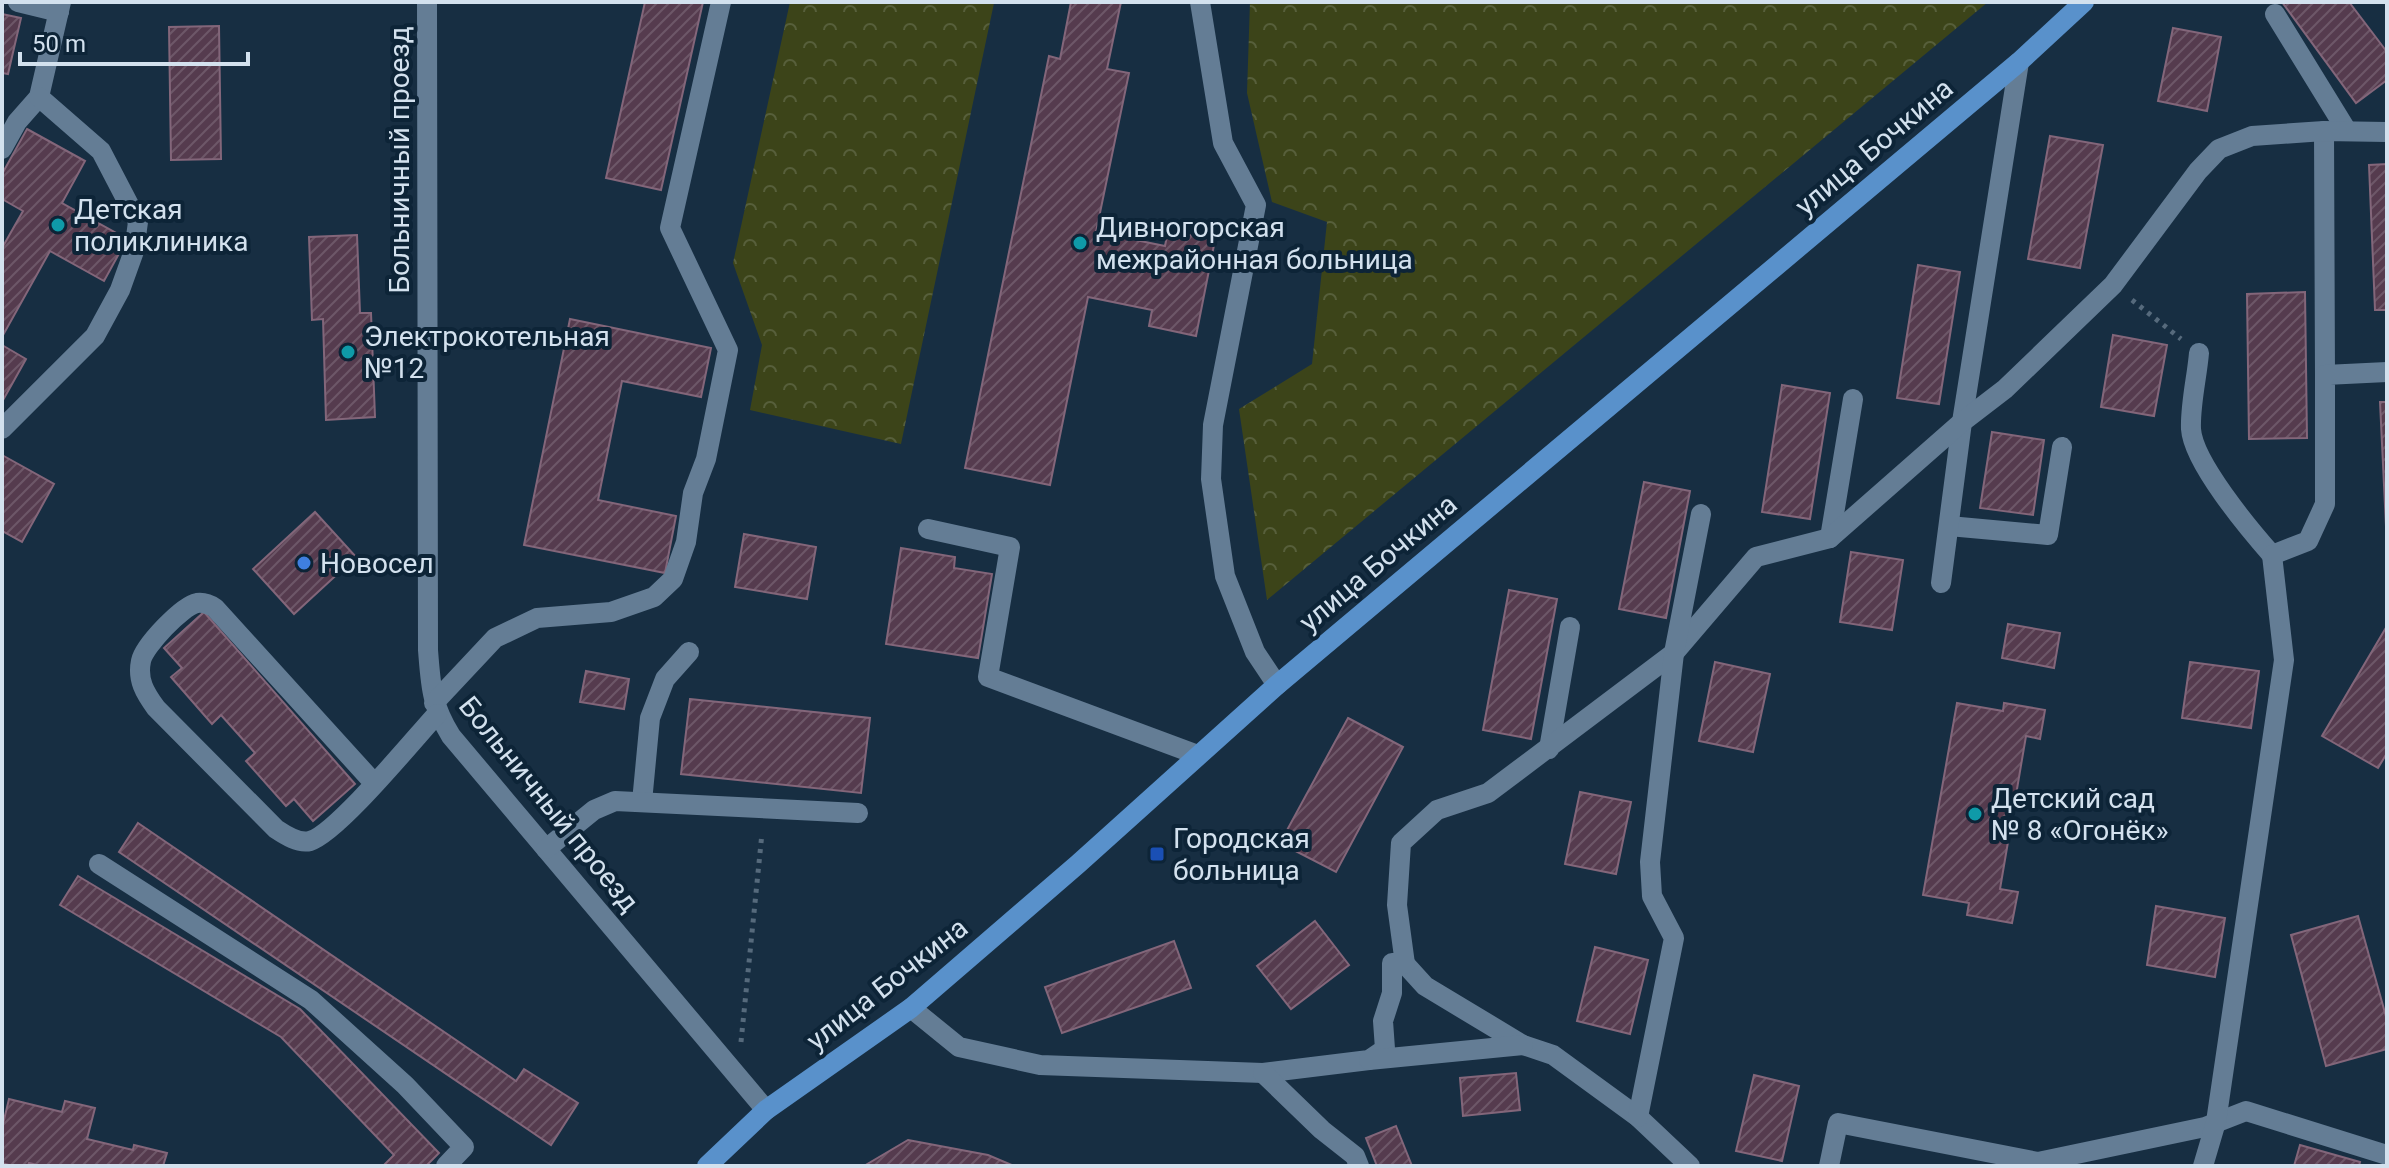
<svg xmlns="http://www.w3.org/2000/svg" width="2389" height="1168" font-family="Roboto,sans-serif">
<defs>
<pattern id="forest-crowns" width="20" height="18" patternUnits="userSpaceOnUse" patternTransform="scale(2)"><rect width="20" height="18" fill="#3c4419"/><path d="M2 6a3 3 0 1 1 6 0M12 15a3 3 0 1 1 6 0" fill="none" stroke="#575f3b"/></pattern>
<pattern id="building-hatch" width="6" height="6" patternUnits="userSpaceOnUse" patternTransform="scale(2)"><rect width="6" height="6" fill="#553b4e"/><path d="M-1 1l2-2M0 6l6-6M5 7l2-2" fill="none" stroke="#6d5768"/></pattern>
</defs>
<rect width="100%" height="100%" fill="#172e42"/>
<g fill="url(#forest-crowns)">
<polygon points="790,2 994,3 901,444 750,410 762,345 733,263"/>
<polygon points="1250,2 1988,2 1267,600 1239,409 1312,364 1327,222 1272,202 1247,93"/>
</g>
<g fill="url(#building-hatch)" stroke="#83667a" stroke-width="2">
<polygon points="645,2 703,2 661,190 606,178"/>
<polygon points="1071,2 1121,2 1107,69 1129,73 1096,232 1165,246 1168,231 1215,240 1196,336 1149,326 1152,310 1088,297 1050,485 965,468 1049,56 1060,59"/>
<polygon points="2282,2 2349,2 2387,52 2387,80 2356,103"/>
<polygon points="2,14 21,18 8,74 2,73"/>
<polygon points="219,26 221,159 171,160 169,27"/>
<polygon points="2173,28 2221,37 2207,111 2158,101"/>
<polygon points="27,129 85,161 62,203 127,239 104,281 50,251 2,337 2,248 23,211 2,199 2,174"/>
<polygon points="2050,136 2103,145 2080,268 2028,259"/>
<polygon points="2387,164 2387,310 2375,310 2369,165"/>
<polygon points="357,235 360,313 371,313 375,417 326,420 323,319 312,320 309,237"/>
<polygon points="1918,265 1960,272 1939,404 1897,398"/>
<polygon points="2305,292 2307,438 2249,439 2247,294"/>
<polygon points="570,319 711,348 701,397 622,381 598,500 676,516 665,573 524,545"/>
<polygon points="2113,335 2167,345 2154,416 2101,407"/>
<polygon points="2,345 26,359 2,402"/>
<polygon points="1782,385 1830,393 1810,519 1762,512"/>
<polygon points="2380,402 2387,402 2387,547"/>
<polygon points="1992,432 2044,440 2033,515 1980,508"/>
<polygon points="2,455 54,484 22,542 2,531"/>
<polygon points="1644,482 1690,491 1666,618 1619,609"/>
<polygon points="315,512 356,557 294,614 253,569"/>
<polygon points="744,534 816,547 807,599 735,587"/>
<polygon points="901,548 955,557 954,568 992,574 978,658 886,644"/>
<polygon points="1851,552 1903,560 1892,630 1840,622"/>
<polygon points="1509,590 1557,599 1531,739 1483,730"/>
<polygon points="204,612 355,784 313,821 294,799 286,806 246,761 255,753 221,715 212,724 171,677 182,668 164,648"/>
<polygon points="2008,624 2060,633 2054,668 2002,658"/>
<polygon points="2387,626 2387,753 2378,768 2322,736"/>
<polygon points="1715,662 1770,674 1753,752 1699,741"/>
<polygon points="2190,662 2259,671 2251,728 2182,718"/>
<polygon points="586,671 629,679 624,709 580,702"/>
<polygon points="690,699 870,718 861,793 681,774"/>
<polygon points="1957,703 2003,711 2004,703 2045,710 2040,739 2026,736 2000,889 2018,892 2012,923 1967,915 1969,903 1923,895"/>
<polygon points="1348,718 1403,747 1336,872 1280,843"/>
<polygon points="1580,792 1631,802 1616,874 1565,864"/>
<polygon points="138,823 516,1081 524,1069 578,1103 551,1145 119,852"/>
<polygon points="78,876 300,1009 439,1153 426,1166 383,1166 394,1155 281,1037 60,905"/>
<polygon points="2156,906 2225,918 2215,977 2147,965"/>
<polygon points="2358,916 2387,1020 2387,1049 2326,1066 2291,935"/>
<polygon points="1315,921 1349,965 1291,1009 1257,966"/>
<polygon points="1174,941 1191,988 1062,1033 1045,987"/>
<polygon points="1595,947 1648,960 1630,1034 1577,1021"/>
<polygon points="1516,1073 1520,1110 1463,1116 1460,1078"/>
<polygon points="1754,1075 1799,1086 1782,1161 1736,1151"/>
<polygon points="9,1099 62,1112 65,1101 95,1108 87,1139 133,1150 134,1145 167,1153 163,1166 41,1166 29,1163 28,1166 12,1166 2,1163 2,1128"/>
<polygon points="1396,1126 1412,1166 1377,1166 1366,1138"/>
<polygon points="908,1140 988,1155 1014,1166 864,1166"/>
<polygon points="2300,1145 2360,1162 2359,1166 2294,1166"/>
</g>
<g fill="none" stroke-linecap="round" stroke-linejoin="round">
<g stroke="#566a7c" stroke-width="5" stroke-dasharray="4 6" stroke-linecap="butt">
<polyline points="2132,300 2181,339"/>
<polyline points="741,1042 762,833"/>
</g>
<g stroke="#647d95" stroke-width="20">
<polyline points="18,2 59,12"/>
<path d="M427,2L428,650C431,687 431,703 451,736L766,1110"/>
<polyline points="1200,2 1223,143 1256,205 1213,425 1211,479 1225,576 1255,652 1277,685"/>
<polyline points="2275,14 2347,131"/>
<polyline points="2324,131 2325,375"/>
<polyline points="2,149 17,122 39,97 61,2"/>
<path d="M2199,353C2197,377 2190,405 2191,429C2193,462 2249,529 2272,555"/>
<polyline points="2,429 95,336 120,290 134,251 138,222 101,151 39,97"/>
<polyline points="1949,526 2048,535 2062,447"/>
<polyline points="928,529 1010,547 988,677 1198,755"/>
<polyline points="1830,538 1853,399"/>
<polyline points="1941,583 1962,422 2019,62"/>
<polyline points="434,703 495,638 537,618 611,612 654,597 673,579 686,542 693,493 706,459 728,350 670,228 721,2"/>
<polyline points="1549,749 1570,627"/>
<path d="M374,783L215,608C209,604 204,602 197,603C182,606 144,646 141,661C137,680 145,693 156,708L276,829C285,835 299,844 310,841C337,833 414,739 437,714"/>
<polyline points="642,802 650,718 665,679 689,652"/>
<polyline points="546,849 594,810 615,801 858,813"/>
<polyline points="99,864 311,1000 405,1085 464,1147 446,1166"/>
<polyline points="1405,964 1425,986 1523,1045 1553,1055 1638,1117 1690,1166"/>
<polyline points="911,1008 959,1047 1040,1065 1263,1073 1369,1060 1385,1049 1383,1021 1392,993 1392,963 1405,964 1397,905 1401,843 1437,810 1488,793 1674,653 1756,557 1830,538 1962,422 2005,389 2113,285 2198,171 2219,149 2252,136 2324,131 2387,132"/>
<polyline points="1369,1060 1523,1045"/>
<polyline points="1263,1073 1322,1130 1355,1156 1359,1166"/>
<polyline points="1638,1117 1674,938 1652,896 1650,862 1674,653 1701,514"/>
<polyline points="1829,1166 1838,1123 2038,1162 2205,1127 2246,1111 2387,1155"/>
<polyline points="2203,1166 2216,1122 2284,660 2272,555 2308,541 2325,504 2325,375 2387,372"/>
</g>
<polyline stroke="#5991cb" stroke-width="20" points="707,1166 766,1110 911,1008 1078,864 1277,685 2019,62 2084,2"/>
</g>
<g fill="#0f9aa8" stroke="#0d2437" stroke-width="3">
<circle cx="58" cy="225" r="8"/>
<circle cx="1080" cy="243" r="8"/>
<circle cx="348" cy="352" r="8"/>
<circle cx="1975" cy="814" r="8"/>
</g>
<circle fill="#3f7fe0" stroke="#0d2437" stroke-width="3" cx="304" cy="563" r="8"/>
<rect fill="#1a4fb4" stroke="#0d2437" stroke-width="3" x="1149" y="846" width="16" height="16" rx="4"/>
<g text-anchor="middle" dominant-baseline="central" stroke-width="8" stroke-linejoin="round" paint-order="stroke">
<g font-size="28" fill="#d3e1ee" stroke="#0d2437">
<text transform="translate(1874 147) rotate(-40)">улица Бочкина</text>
<text transform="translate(399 160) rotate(-90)">Больничный проезд</text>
<text transform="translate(1378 563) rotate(-40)">улица Бочкина</text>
<text transform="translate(549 804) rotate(51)">Больничный проезд</text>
<text transform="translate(887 984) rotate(-38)">улица Бочкина</text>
</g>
<g font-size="28" fill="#d3e1ee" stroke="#0d2437" text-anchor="start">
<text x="74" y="209">Детская<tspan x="74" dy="32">поликлиника</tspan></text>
<text x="1096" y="227">Дивногорская<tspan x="1096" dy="32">межрайонная больница</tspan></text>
<text x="364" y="336">Электрокотельная<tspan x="364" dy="32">№12</tspan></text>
<text x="320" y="563">Новосел</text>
<text x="1991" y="798">Детский сад<tspan x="1991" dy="32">№ 8 «Огонёк»</tspan></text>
<text x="1173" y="838">Городская<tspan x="1173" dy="32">больница</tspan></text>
</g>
</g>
<rect width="2389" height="1168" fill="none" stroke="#d3e1ee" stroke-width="8"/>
<path d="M20 52v12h228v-12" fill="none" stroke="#d3e1ee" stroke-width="4"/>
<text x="32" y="52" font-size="24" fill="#d3e1ee" stroke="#0d2437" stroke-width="6" paint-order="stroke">50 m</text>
</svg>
